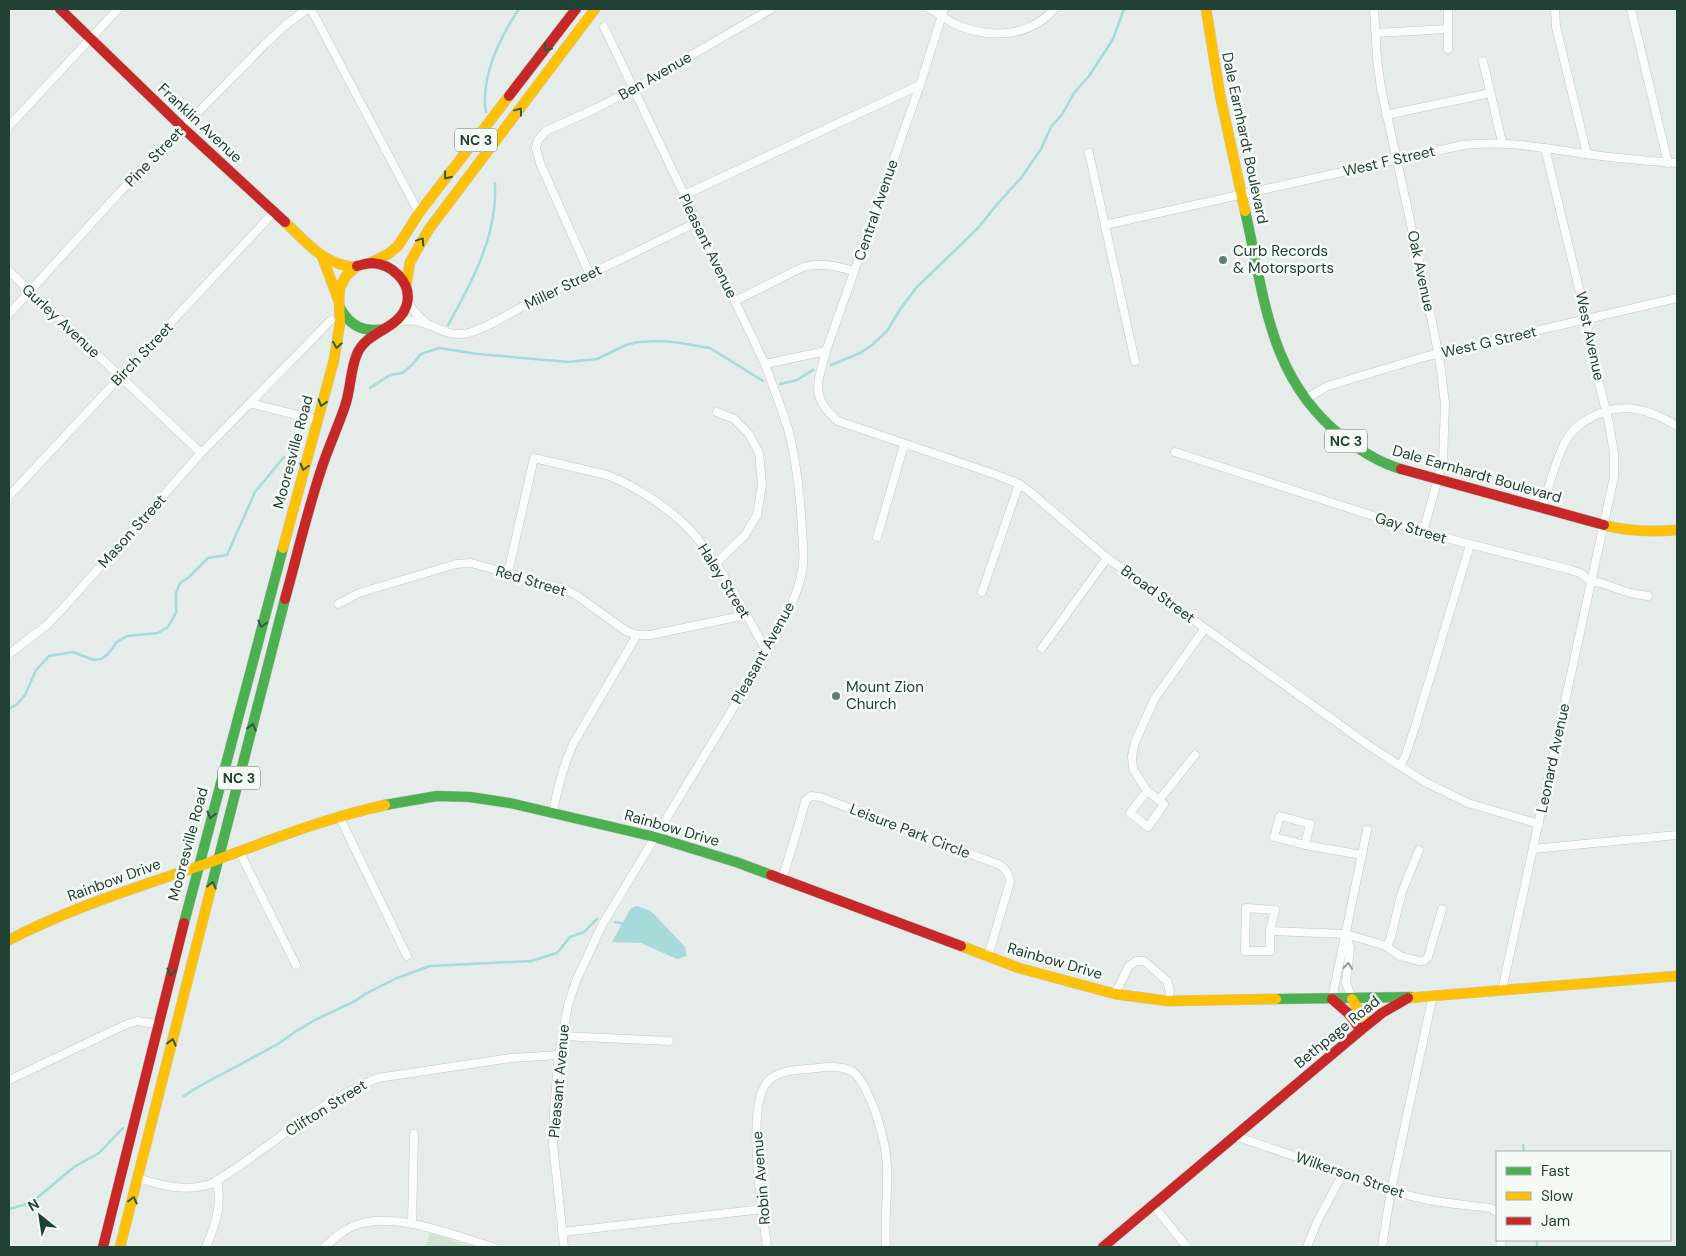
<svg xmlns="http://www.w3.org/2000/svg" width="1686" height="1256" font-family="'DM Sans',sans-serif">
<rect width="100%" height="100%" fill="#e6ece9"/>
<polygon fill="#cfe5d3" points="430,1233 473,1247 425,1247"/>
<polygon fill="#a6dadb" points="637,906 648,910 653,913 685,947 687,956 677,959 641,943 612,942 631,908"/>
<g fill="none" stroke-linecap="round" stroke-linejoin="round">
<g stroke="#a6dadb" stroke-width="2.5">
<path d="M486,112C480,78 500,37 519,9"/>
<path d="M448,325C472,282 498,235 495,183"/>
<polyline points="831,365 860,353 872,345 887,331 901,308 916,288 978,228 999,202 1021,178 1041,149 1051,127 1063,113 1074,93 1089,76 1113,39 1124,9"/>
<polyline points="780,384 797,380 813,370"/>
<polyline points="370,388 390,375 402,373 411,366 421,354 439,348 478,354 569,362 597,359 626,345 638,342 660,341 674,342 710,348 763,381"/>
<polyline points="9,709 17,704 25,695 36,670 49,656 73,652 94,660 101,659 108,654 117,642 127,636 158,633 168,627 176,613 176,593 180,583 189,577 208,558 227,555 255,492 284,457"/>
<polyline points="615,922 625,924"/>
<polyline points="184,1096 198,1087 278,1044 298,1030 315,1020 355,1001 367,993 397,978 430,966 531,961 557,953 570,937 584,932 597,919"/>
<polyline points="1523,1145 1524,1152"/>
<polyline points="9,1209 27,1204 37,1198 74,1167 99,1153 123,1128"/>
<polyline points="1537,1240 1537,1247"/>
</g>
<defs>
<g id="street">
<polyline points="311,9 419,213"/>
<path d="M930,9C939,14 948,21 957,25C990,39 1030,37 1054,9"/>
<polyline points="1374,9 1377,59 1381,88 1431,316 1440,363 1445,404 1443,461 1423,532"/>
<polyline points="1448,9 1448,49"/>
<polyline points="1555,9 1556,27 1587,154"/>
<polyline points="1631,9 1668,163"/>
<polyline points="1376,33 1448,29"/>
<polyline points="1483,61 1502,142"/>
<polyline points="1386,115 1490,93"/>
<polyline points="9,126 118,9"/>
<polyline points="1089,153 1135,361"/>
<polyline points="684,195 920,85"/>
<path d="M1105,225L1463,145C1504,140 1544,148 1585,154C1616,158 1646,161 1677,163"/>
<polyline points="9,271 201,453"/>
<polyline points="590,275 540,163 536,148 538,140 546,131 597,108 633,89 771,9"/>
<polyline points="407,297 411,308 425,322"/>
<path d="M735,301L803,267C821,262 836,266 854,271"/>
<polyline points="9,314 119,193 215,95 265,44 287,24 307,9"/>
<path d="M396,323C427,312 441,342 472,332C491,326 515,310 533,301C588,275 643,249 697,222"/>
<path d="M826,351C818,383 809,397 838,421L994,474L1019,484L1028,490L1107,558L1371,747L1425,782L1468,803L1539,824"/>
<polyline points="765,364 826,351 920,85 944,9"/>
<polyline points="1305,399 1328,386 1424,357 1677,298"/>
<polyline points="250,403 331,320"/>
<polyline points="1175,452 1423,532 1568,569 1580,573 1591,581 1601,583 1630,593 1648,596"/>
<polyline points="9,496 274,212"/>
<path d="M1542,509C1549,487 1557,453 1570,434C1577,425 1585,421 1594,416C1624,401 1651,410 1677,426"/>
<polyline points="877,537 904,445"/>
<polyline points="716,563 745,535 757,515 762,484 759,453 749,434 734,419 717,412"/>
<path d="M508,573L534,458L607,475C638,487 676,512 697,538C724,570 746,615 767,652"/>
<polyline points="982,592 1019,484"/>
<polyline points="338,604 359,593 456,564 471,563 564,589 576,595 626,631 637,635 650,635 746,615"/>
<polyline points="1042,648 1107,558"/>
<polyline points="9,654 47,625 66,605 201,453 250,403 317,420"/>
<polyline points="1400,765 1405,757 1416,724 1470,545"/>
<polyline points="1147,791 1133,769 1132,756 1135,742 1155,698 1205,628"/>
<polyline points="1159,800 1147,791 1130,813 1148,827 1164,804 1159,800 1195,755"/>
<path d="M553,813C557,789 563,767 573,744L637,635"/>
<polyline points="339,816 407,956"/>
<polygon points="1280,816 1310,824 1305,845 1274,837"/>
<polyline points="1305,845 1362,855"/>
<polyline points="1533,849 1677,835"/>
<polyline points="239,851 296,965"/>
<path d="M782,880L806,800L811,796L820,797L1000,865C1007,870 1009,874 1010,882L988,956"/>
<polygon points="1246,908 1275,910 1270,931 1270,951 1245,951"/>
<polyline points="1270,931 1346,934 1386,946 1400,956 1419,961 1424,961 1428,957 1442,909"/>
<polyline points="1346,935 1350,948 1346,983 1352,999"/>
<polyline points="1386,946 1390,940 1402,892 1419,850"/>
<polyline points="1502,990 1614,477 1614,454 1609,423 1597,375 1582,301 1545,148"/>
<polyline points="1115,994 1129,966 1136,961 1144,961 1167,981 1170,991 1168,1001"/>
<polyline points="1332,999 1367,830"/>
<polyline points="561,1036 669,1041"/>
<polyline points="9,1080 127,1024 137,1021 157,1024"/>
<path d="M1235,1136L1385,1187C1414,1201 1458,1204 1490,1208L1497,1212"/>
<path d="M138,1178C163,1186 185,1192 211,1184C267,1151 317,1102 378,1078L511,1058L559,1055"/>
<polyline points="1153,1205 1187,1247"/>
<polyline points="412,1224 414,1134"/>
<polyline points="562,1232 763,1209"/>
<path d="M206,1247C216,1224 222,1206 217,1180"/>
<path d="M324,1247C335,1238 345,1228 359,1224C397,1212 455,1236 493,1247"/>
<path d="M564,1247L553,1144L554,1110L559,1055L568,1005L576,981L602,925L767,652C780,627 795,603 801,576C805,561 803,546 802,530C801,501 796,461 789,432C782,409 773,387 765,364L604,27"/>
<path d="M767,1247C763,1214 744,1102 769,1080C781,1069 802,1070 817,1068C833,1066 852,1065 861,1081C875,1104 886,1141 887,1167C888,1194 884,1221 886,1247"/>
<polyline points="1307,1247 1317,1222 1343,1173"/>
<polyline points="1382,1247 1391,1190 1433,995"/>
<polyline points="1500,1247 1502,1240"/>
</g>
<g id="fast">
<path d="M1245,211C1265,297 1268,379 1344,438C1361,451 1380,463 1401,469"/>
<path d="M340,308C350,326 364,333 384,329"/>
<polyline points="385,805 437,796 470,797 510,803 655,837 736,862 771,875"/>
<polyline points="211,888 285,599"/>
<polyline points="184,923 283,548"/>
<polyline points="1276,999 1411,997"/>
</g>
<g id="slow">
<polyline points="1206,9 1220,95 1245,211"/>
<path d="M285,222C306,242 325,266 356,267"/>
<polyline points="322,256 338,299"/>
<polyline points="372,262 388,254 398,246 419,213 509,96"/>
<polyline points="406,286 410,262 429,229 595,9"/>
<path d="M1604,525C1629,532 1652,532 1677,530"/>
<polyline points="283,548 334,360 340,323 339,299 340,287 346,276 357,266"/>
<path d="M9,940C72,907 141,886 208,863C266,842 325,818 385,805"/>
<polyline points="961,946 1019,968 1115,994 1168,1001 1276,999"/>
<polyline points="1408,998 1677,976"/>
<polyline points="1352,999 1367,1024"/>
<polyline points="120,1247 211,888"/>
</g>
<g id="jam">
<polyline points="60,9 183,128 285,222"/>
<polyline points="509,96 576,9"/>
<polyline points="1401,469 1604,525"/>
<path d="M285,599C297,556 307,512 321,470C328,448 338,427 345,406C351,389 350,370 357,354C367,330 400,330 407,304C412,282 392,264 372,263C367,263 362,265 357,266"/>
<polyline points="771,875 961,946"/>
<polyline points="1332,999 1348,1013 1361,1030"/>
<polyline points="103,1247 184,923"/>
<polyline points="1103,1247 1361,1030 1382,1013 1408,998"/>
</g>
</defs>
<use href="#street" stroke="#c3c9c6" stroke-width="9"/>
<use href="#fast" stroke="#c2c9c6" stroke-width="11"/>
<use href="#slow" stroke="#c2c9c6" stroke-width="11"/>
<use href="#jam" stroke="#c2c9c6" stroke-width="11"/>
<use href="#street" stroke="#fbfcfc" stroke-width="8"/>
<use href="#fast" stroke="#4caf50" stroke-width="10"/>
<use href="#slow" stroke="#ffc107" stroke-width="10"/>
<use href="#jam" stroke="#c62828" stroke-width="10"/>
</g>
<defs><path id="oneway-chevron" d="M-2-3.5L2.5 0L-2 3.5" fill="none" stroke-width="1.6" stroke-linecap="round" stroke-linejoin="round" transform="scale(1.25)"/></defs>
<g stroke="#2c5c3c">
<use href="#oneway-chevron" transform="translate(547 48) rotate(127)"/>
<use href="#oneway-chevron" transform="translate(519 111) rotate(-53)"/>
<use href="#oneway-chevron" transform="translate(447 176) rotate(128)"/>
<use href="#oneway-chevron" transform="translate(421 241) rotate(-56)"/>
<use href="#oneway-chevron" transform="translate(337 345) rotate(99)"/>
<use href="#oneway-chevron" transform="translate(322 403) rotate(107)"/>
<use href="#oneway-chevron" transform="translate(304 467) rotate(105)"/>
<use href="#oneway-chevron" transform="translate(262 624) rotate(105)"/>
<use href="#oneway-chevron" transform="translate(252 727) rotate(-76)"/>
<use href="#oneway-chevron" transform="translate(211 815) rotate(105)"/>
<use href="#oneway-chevron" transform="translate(212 885) rotate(-76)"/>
<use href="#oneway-chevron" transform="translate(171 972) rotate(104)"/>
<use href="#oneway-chevron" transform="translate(172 1042) rotate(-76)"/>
<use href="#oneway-chevron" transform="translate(133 1200) rotate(-76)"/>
</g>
<use stroke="#8e9e98" href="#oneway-chevron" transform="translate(1348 966) rotate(-84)"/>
<g fill="#677d74" stroke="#f5faf7" stroke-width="2">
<circle cx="1223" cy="260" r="5"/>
<circle cx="836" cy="696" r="5"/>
</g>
<g text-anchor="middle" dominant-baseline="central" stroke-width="5" stroke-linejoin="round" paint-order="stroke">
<g fill="#f5faf7" stroke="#61786f" stroke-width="1">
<rect x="455" y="128.5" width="42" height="23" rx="4"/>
<rect x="1325" y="429.5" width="42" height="23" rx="4"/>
<rect x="218" y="766.5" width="42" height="23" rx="4"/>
</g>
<g font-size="14" font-weight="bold" fill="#224135">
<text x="476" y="140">NC 3</text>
<text x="1346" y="441">NC 3</text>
<text x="239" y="778">NC 3</text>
</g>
<g font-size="15" fill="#224135" stroke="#f5faf7">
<text transform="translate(655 76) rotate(-30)">Ben Avenue</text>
<text transform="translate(200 123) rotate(43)">Franklin Avenue</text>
<text transform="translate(1245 138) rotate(78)">Dale Earnhardt Boulevard</text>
<text transform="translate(154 157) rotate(-46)">Pine Street</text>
<text transform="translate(1389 161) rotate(-13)">West F Street</text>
<text transform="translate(876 210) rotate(-71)">Central Avenue</text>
<text transform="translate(708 246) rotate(64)">Pleasant Avenue</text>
<text transform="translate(1421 271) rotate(78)">Oak Avenue</text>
<text transform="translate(563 287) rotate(-26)">Miller Street</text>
<text transform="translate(61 321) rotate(43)">Gurley Avenue</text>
<text transform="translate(1590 336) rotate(78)">West Avenue</text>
<text transform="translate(1489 342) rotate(-13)">West G Street</text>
<text transform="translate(142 354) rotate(-46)">Birch Street</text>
<text transform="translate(293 452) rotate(-75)">Mooresville Road</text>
<text transform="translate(1477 474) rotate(16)">Dale Earnhardt Boulevard</text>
<text transform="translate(1411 528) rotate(17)">Gay Street</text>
<text transform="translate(132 531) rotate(-48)">Mason Street</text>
<text transform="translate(531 581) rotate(17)">Red Street</text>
<text transform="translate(724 581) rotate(58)">Haley Street</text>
<text transform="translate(1158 594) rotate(36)">Broad Street</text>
<text transform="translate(763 653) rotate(-61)">Pleasant Avenue</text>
<text transform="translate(1553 758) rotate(-78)">Leonard Avenue</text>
<text transform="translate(672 828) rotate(16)">Rainbow Drive</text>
<text transform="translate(910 831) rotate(21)">Leisure Park Circle</text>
<text transform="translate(188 844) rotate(-75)">Mooresville Road</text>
<text transform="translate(114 880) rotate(-20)">Rainbow Drive</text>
<text transform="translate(1055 961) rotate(16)">Rainbow Drive</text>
<text transform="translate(1337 1032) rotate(-39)">Bethpage Road</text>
<text transform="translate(559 1081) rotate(-85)">Pleasant Avenue</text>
<text transform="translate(326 1108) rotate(-32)">Clifton Street</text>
<text transform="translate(1350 1175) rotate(19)">Wilkerson Street</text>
<text transform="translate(761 1178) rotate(-95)">Robin Avenue</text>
</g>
<g font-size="15" fill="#224135" stroke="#f5faf7" text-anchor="start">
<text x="1233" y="251">Curb Records<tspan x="1233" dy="17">&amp; Motorsports</tspan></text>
<text x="846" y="687">Mount Zion<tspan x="846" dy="17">Church</tspan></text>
</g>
</g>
<rect width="1686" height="1256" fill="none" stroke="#224135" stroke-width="20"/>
<rect x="1496" y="1151" width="175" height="90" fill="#f5faf7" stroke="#a1b0a9"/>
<rect x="1506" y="1167" width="25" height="8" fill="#4caf50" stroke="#a1b0a9"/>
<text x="1541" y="1176" font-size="15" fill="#224135">Fast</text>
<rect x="1506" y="1192" width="25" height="8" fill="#ffc107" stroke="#a1b0a9"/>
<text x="1541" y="1201" font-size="15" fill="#224135">Slow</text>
<rect x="1506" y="1217" width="25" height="8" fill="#c62828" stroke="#a1b0a9"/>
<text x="1541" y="1226" font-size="15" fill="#224135">Jam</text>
<g transform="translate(40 1216) rotate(330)" stroke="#f5faf7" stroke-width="4" paint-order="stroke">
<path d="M0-4L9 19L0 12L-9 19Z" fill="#224135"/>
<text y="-8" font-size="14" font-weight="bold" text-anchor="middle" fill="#224135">N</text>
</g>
</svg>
